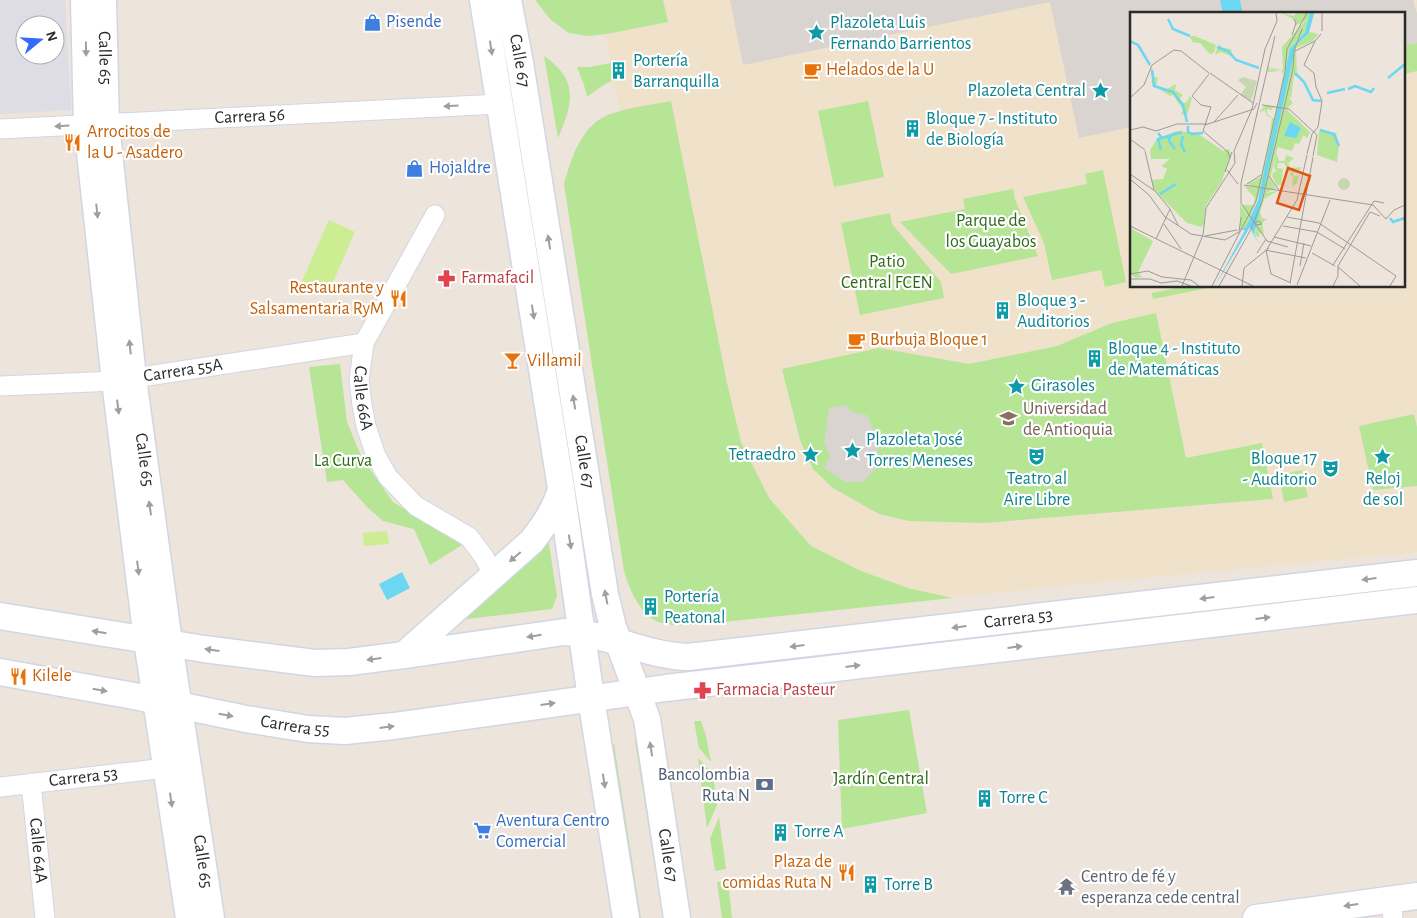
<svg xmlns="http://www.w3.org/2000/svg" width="1417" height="918" font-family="'Alegreya Sans',sans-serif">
<rect width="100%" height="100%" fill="#ede4dc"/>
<path fill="#dedce5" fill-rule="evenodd" d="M0,0H65L71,110L0,114ZM25,25H55V55H25Z"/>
<path fill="#efe1ca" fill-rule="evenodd" d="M535,0H1417V552L1091,583L694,625L661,623L652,618L637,602L632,594L624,571L564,184L569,167L587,131L596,121L608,115L620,111L614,80L606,34L588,36L569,33L551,20ZM1131,14H1403V286H1131Z"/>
<g fill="#b6e596">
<polygon points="535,0 663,0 668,22 606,34 588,36 569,33 551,20"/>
<polygon points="1417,43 1417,71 1403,74 1403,46"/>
<path d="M544,56C579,80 573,103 558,138Z"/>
<polygon points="611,63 614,80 605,84 587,97 584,85 577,67 589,67"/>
<path d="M671,101L727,383L741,442L769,498L811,546L861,571L908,588L952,598L694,625C684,625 672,626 662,623C642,619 629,589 624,571L564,184C570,163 578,136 596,122C611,109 652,105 671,101Z"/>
<polygon points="868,101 884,177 834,187 818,111"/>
<polygon points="1103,170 1126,282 1105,287 1101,270 1052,280 1044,243 1023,197 1087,184 1085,174"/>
<polygon points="1013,189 1015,199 1038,256 951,274 900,222 965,209 963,199"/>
<polygon points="890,213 892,224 941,282 944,298 860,315 841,223"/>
<polygon points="1187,286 1207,286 1208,288 1153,299 1152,293"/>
<polygon points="1156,313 1186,458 1262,443 1273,499 984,523 909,521 879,514 833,488 813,469 800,440 782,369 879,348 969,364 1057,346 1112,323"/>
<polygon points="340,364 347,422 362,458 393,502 462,545 430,565 414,529 383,521 367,507 343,480 327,482 309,367"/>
<polygon points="1414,414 1417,427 1417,486 1373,490 1359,426"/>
<polygon points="1302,470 1308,497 1284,502 1279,475"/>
<polygon points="548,538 557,596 552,609 458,620"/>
<polygon points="909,710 927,813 842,829 838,720"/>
<polygon points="694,721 701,721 706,736 711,762 699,748"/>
<polygon points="639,740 667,918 663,918 635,741"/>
<polygon points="614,744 641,918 637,918 610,745"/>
<polygon points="698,758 713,774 717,805 707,828"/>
<polygon points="719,817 726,869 715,871 710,839"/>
<polygon points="728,881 732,918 722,918 717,882"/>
</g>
<g fill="#cced92">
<polygon points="329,220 355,232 328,293 302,281"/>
<polygon points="387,531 389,544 364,546 363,533"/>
</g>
<g fill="#d9d4cf">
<polygon points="730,0 1413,0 1417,14 1417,43 1403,46 1403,14 1131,14 1131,127 1079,138 1050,2 743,65"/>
<polygon points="846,405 852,412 867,415 877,438 879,465 863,482 845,482 824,468 830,457 824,442 829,408"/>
</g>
<g fill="#6bd7f2">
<polygon points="1220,0 1240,0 1243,14 1223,14"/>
<polygon points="402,572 410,588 387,600 379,584"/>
</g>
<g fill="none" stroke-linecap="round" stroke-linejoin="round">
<defs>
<g id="street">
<path id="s1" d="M0,129L500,104"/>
<path id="s2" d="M435,215L364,343L359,380L362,405L366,426L376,456L388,477L416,506L469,537L484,557L494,576"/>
<path id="s3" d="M0,386L115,381L364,343"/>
<path id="s4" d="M31,783L45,918"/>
<path id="s5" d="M0,787L166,768"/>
<polyline points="1391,900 1393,918"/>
</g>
<g id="secondary">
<polyline points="84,0 87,125 115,381 147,640 189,918"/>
<path id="s6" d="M103,0L106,124L133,378L169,643L211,918"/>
<polyline points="483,0 561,488 591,698 626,918"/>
<path id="s7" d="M508,0L520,63L605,594L613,627L647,719L677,918"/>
<path id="s8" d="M0,616L204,649L315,663L349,662L404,655L564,632C606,632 645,656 688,657L1417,573"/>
<path d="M404,655L532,541C545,524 555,510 561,489"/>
<path id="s9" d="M0,672L134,696L246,719L308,729L345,731L394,726L666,688L1417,600"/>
<polyline points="1256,918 1417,896"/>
</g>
</defs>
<use href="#street" stroke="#d1d6e3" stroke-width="21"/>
<use href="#secondary" stroke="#d1d6e3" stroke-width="29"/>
<use href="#street" stroke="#fff" stroke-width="19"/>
<use href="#secondary" stroke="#fff" stroke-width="26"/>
</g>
<defs><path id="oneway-solid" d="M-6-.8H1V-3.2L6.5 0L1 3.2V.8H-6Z" transform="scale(1.25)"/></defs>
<g fill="#9f9f9f">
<use href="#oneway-solid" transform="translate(491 48) rotate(81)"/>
<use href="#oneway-solid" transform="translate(86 49) rotate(89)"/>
<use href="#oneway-solid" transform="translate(451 106) rotate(177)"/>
<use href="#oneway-solid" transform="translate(62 126) rotate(177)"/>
<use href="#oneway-solid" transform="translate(97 211) rotate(84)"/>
<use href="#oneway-solid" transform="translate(549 242) rotate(-99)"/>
<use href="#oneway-solid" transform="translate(533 312) rotate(81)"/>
<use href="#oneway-solid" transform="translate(130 347) rotate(-96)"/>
<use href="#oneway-solid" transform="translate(574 402) rotate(-99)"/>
<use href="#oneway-solid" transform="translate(118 407) rotate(83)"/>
<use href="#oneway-solid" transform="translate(150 508) rotate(-98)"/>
<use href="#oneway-solid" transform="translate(570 542) rotate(81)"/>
<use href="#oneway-solid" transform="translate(515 557) rotate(139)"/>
<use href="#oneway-solid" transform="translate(138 568) rotate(83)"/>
<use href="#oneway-solid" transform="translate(1369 579) rotate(173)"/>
<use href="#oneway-solid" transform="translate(606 597) rotate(-101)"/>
<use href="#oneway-solid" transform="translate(1207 598) rotate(173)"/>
<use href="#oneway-solid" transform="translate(1263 618) rotate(-7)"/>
<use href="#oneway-solid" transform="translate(959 627) rotate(173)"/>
<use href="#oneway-solid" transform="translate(99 632) rotate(-171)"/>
<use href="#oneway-solid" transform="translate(534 636) rotate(171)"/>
<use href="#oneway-solid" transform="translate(797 646) rotate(173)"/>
<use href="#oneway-solid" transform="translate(1015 647) rotate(-7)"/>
<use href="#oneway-solid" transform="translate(212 650) rotate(-172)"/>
<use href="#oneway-solid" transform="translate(374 659) rotate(173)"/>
<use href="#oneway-solid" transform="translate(853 666) rotate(-7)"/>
<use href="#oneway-solid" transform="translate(100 690) rotate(10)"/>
<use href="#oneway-solid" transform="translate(548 704) rotate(-8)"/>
<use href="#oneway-solid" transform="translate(226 715) rotate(10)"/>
<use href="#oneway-solid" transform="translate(387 727) rotate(-7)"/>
<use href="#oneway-solid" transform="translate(651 749) rotate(-99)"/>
<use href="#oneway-solid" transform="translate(604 781) rotate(81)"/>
<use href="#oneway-solid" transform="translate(171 800) rotate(82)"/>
<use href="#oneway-solid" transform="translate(1351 905) rotate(172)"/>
</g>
<defs>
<symbol id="shop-bare" viewBox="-9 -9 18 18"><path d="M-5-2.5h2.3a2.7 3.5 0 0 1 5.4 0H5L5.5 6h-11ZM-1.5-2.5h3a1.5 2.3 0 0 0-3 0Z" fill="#3f7fe0" stroke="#fff" stroke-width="2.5" paint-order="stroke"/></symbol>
<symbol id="sight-bare" viewBox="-9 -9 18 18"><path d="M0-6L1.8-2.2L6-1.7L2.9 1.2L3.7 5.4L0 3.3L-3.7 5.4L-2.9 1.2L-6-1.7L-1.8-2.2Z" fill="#0f9aa8" stroke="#fff" stroke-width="2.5" paint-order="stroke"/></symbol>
<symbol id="cafe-bare" viewBox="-9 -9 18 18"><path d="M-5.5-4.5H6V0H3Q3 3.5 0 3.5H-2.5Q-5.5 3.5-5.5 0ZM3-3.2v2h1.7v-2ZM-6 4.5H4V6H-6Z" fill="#e8710a" stroke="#fff" stroke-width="2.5" paint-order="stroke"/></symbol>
<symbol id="building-bare" viewBox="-9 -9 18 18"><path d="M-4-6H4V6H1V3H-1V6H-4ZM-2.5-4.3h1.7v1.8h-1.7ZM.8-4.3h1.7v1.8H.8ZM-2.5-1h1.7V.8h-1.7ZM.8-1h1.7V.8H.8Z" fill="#0f9aa8" stroke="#fff" stroke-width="2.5" paint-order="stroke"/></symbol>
<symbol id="restaurant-bare" viewBox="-9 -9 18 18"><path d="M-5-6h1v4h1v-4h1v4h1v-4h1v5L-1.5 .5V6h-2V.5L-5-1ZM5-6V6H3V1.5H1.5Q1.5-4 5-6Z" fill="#e8710a" stroke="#fff" stroke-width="2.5" paint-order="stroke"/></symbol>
<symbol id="pharmacy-bare" viewBox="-9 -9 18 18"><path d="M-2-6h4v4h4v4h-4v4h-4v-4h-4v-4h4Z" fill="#e0444e" stroke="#fff" stroke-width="2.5" paint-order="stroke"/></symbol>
<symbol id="bar-bare" viewBox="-9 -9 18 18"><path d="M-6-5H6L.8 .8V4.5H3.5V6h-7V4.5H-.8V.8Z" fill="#e8710a" stroke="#fff" stroke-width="2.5" paint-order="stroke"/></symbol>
<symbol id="university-bare" viewBox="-9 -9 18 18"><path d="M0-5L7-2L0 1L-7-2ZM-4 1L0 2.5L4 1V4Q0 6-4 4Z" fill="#8d6e63" stroke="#fff" stroke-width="2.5" paint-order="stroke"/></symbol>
<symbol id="theatre-bare" viewBox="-9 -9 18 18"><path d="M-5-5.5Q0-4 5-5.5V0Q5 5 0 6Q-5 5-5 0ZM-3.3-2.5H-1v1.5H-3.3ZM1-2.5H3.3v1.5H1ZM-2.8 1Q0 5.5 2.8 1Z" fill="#0f9aa8" stroke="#fff" stroke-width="2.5" paint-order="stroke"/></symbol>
<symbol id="bank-bare" viewBox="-9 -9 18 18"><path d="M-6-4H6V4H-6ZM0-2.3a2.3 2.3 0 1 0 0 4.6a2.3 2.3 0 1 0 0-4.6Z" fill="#5c6f8a" stroke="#fff" stroke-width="2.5" paint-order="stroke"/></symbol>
<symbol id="supermarket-bare" viewBox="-9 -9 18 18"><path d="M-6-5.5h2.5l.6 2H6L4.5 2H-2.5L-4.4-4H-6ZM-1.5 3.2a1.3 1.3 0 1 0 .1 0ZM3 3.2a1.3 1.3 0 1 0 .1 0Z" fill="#3f7fe0" stroke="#fff" stroke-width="2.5" paint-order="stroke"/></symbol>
<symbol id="temple-bare" viewBox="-9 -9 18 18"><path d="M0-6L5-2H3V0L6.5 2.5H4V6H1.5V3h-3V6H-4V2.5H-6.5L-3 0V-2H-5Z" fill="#6b7280" stroke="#fff" stroke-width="2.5" paint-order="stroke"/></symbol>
</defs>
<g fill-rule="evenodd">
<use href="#shop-bare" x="360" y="10" width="25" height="25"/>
<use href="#sight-bare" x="804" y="20" width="25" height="25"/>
<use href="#cafe-bare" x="800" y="58" width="25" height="25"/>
<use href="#building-bare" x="606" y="58" width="25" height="25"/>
<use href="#sight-bare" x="1088" y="78" width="25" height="25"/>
<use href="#building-bare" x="900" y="116" width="25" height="25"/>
<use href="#restaurant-bare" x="60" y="130" width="25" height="25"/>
<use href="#shop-bare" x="402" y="156" width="25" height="25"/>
<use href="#pharmacy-bare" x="434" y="266" width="25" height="25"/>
<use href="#restaurant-bare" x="386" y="286" width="25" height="25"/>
<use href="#building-bare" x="990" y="298" width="25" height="25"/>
<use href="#cafe-bare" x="844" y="328" width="25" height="25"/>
<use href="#building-bare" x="1082" y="346" width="25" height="25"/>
<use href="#bar-bare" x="500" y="348" width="25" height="25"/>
<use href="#sight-bare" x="1004" y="374" width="25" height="25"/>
<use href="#university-bare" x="996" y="406" width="25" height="25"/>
<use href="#sight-bare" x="840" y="438" width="25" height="25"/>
<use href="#sight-bare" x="798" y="442" width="25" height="25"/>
<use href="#theatre-bare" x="1024" y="444" width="25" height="25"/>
<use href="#sight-bare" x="1370" y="444" width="25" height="25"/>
<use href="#theatre-bare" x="1318" y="456" width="25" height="25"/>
<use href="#building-bare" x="638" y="594" width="25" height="25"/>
<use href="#restaurant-bare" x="6" y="664" width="25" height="25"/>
<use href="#pharmacy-bare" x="690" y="678" width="25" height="25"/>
<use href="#bank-bare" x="752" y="772" width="25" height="25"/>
<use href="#building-bare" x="972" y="786" width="25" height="25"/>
<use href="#supermarket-bare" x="470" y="818" width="25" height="25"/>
<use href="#building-bare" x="768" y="820" width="25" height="25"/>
<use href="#restaurant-bare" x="834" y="860" width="25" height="25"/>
<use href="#building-bare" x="858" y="872" width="25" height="25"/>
<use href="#temple-bare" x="1054" y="874" width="25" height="25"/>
</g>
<g text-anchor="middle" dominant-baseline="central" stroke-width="4.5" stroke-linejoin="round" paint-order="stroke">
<g font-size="18" fill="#366cbe" stroke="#fff" text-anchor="start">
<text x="386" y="22">Pisende</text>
<text x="429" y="168">Hojaldre</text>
<text x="496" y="821">Aventura Centro<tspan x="496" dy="21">Comercial</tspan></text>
</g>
<g font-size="18" fill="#0d838f" stroke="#fff" text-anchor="start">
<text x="830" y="23">Plazoleta Luis<tspan x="830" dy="21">Fernando Barrientos</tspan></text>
<text x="633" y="61">Portería<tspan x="633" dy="21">Barranquilla</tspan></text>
<text x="1086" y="91" text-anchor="end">Plazoleta Central</text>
<text x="926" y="119">Bloque 7 - Instituto<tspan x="926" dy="21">de Biología</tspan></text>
<text x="1017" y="301">Bloque 3 -<tspan x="1017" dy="21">Auditorios</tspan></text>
<text x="1108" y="349">Bloque 4 - Instituto<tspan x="1108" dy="21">de Matemáticas</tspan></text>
<text x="1031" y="386">Girasoles</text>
<text x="866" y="440">Plazoleta José<tspan x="866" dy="21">Torres Meneses</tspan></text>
<text x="796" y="455" text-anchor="end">Tetraedro</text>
<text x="1317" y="459" text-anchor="end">Bloque 17<tspan x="1317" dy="21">- Auditorio</tspan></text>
<text x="1037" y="479" text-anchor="middle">Teatro al<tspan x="1037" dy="21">Aire Libre</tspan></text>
<text x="1383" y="479" text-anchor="middle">Reloj<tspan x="1383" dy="21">de sol</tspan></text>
<text x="664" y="597">Portería<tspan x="664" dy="21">Peatonal</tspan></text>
<text x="999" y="798">Torre C</text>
<text x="794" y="832">Torre A</text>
<text x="884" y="885">Torre B</text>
</g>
<g font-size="18" fill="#2a2a2a" stroke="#fff">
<text stroke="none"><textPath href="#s6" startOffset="58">Calle 65</textPath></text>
<text stroke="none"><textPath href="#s7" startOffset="62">Calle 67</textPath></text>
<text stroke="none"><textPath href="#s1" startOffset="250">Carrera 56</textPath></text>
<text stroke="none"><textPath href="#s3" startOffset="184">Carrera 55A</textPath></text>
<text stroke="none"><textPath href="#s2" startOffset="202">Calle 66A</textPath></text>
<text stroke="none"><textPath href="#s6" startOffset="462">Calle 65</textPath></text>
<text stroke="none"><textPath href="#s7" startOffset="468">Calle 67</textPath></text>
<text stroke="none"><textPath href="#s8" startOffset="1029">Carrera 53</textPath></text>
<text stroke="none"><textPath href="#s9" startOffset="300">Carrera 55</textPath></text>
<text stroke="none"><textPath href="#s5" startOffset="84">Carrera 53</textPath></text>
<text stroke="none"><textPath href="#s4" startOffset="68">Calle 64A</textPath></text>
<text stroke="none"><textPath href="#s7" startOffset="872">Calle 67</textPath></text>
<text stroke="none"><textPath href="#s6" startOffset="868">Calle 65</textPath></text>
</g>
<g font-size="18" fill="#c56008" stroke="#fff" text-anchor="start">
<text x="826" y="70">Helados de la U</text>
<text x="87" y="132">Arrocitos de<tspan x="87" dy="21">la U - Asadero</tspan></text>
<text x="384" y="288" text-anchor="end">Restaurante y<tspan x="384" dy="21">Salsamentaria RyM</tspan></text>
<text x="870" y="340">Burbuja Bloque 1</text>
<text x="527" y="361">Villamil</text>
<text x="32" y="676">Kilele</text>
<text x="832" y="862" text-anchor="end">Plaza de<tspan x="832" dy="21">comidas Ruta N</tspan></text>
</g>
<g font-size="18" fill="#2e6918" stroke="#fff">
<text x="991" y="221">Parque de<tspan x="991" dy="21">los Guayabos</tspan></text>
<text x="887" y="262">Patio<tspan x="887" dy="21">Central FCEN</tspan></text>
<text x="343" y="461">La Curva</text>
<text x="881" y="779">Jardín Central</text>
</g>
<g font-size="18" fill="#be3a42" stroke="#fff" text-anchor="start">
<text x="461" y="278">Farmafacil</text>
<text x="716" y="690">Farmacia Pasteur</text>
</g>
<g font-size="18" fill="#785e54" stroke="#fff" text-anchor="start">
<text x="1023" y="409">Universidad<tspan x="1023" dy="21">de Antioquia</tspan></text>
</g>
<g font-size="18" fill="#4e5e75" stroke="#fff" text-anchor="end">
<text x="750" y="775">Bancolombia<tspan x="750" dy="21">Ruta N</tspan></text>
</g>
<g font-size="18" fill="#5b616d" stroke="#fff" text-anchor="start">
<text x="1081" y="877">Centro de fé y<tspan x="1081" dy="21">esperanza cede central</tspan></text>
</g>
</g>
<g transform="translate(1130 12)">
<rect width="275" height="275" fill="#ede4dc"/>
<path d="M152,1L164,4L166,1H180L176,18L160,37L131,178L116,215L110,218V192L118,206L112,193H123L125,186L114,174L128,176L118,172L131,165L138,134L142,106L137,104L135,98L129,101L135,93L143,94L142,98L137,97V102L144,107L155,56L153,62L151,58L140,56L139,59L142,57L148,58V59L138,60L137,55L153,58L152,35L176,8L165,14V8ZM180,20L188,22L183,29L166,36L167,65L164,63L161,86L158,84L163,91L156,97L180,120L177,126L173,123L169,132L165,131L162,139L148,135L146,140L149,149H155L156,143L164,146L158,151L160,156L171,155L170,158H164L163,165L169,163L167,171L162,175L163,165L160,163L163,157L159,160L154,151H148L147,156L153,157L151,173H147L142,164L144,157L143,160L147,159L144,156L146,142L140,167L146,176L136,181L148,179L134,187L130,200L132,206L137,207L132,211L134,223L128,220L130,225L125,224L127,198L166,33ZM65,24L86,33L84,41L80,42L70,31L62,30L60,24ZM89,32L92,36L101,37L103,45L91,40L85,43ZM21,56L23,59V64L28,66L26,74L37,77L46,72L45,78L53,83L50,86L52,90L56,91L60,84L62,86L57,103L51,102L53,98L43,83L40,84L23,73L21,69H25L21,62ZM46,119L67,121L93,139L99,137L101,142L92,169L75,195L74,212L71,215L57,211L26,180L21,168L33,167L37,157L31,154L40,147H21L20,138L27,127ZM189,119L206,121L209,133L207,150L187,143ZM0,216L23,229L8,260L12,265L6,266L0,262Z" fill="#b6e596"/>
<path d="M113,65L127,69L121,89L110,83L116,75L108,68ZM208 172a6 6 0 1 1 12 0a6 6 0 1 1-12 0Z" fill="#c7d7b2"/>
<path d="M180,1H184L179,21L166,33L124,223L130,232L124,224L120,215L85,274L115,218H110L116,215L128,188L160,37L175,20ZM160,110L171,116L166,126L154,124Z" fill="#6bd7f2"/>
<path fill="none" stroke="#6bd7f2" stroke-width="2.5" d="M38,7L43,17L60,24M0,29L8,33L20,53M87,35L98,39L106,48L129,56M22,58L24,74L43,80L53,93L57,110M165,61L174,70L183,88L191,89M258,66L275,52M218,77L225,74L241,80L244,76M197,81L215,77M58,114V120L62,122L73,121M190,118L204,122L209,134M28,121L32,126L52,120M40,124L39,129L45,137M53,124L51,132L55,140M31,138L28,127L32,126M30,182L46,172M260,206L263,210L275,206"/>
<path fill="none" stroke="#9f9a95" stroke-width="1" d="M192,19V1M162,23L166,11L164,7M145,24L111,171V191L137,229L158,235M44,38L51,39L79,61M165,39L185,29L191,22M80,61L123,91M79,62L62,84L71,93L81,95M0,86L14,73L22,53L44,38M132,93L159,97L187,123L183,144M81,95L73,119L98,140L100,146M84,110L108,83M75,113L124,97L127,91M0,118L13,115L26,119L47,112H77M0,127L15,138M15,139L24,178M177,142L182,122L188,115L192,89L186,75L184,61L174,53L185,29M97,158L108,172M95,160L102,140M0,162L25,179L40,197L48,213M139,164L149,178M0,167L19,183L35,205L61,222L95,228L109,220L111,205M117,172L131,163M114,173L243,193L256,207L264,198L275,193M157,205L189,211L266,264L260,274M34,212L51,237M125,213L132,212L129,209L125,211M0,214L123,274M153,214L187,220L215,237M75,224L107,218M144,225L181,234M26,227L40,197M137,237L167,188L177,143M135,238L176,246M136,238L141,262L161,271M127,241L136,227M182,241L205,254M203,253L244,189L254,191M170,254L174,231M208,255L230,274M0,262L18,259L32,265L61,268L69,274M0,267H20L31,271L47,269L61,274M160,271L183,145M167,273L200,188M52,274L73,223L76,196L105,151L104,139L122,97L135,37L147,9L146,1M82,274L126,189L155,60L157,37L177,1M89,274L120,219L132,190L163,57L164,39L172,17M112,274L114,256L139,236M203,274L208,264V254L240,200L250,204"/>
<path fill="#de570e" fill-opacity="0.15" stroke="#de570e" stroke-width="2.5" d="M158,156L180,164L169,198L147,191Z"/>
<rect width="275" height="275" fill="none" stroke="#2a2a2a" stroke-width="2.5"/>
</g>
<g transform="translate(40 40) rotate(72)"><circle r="24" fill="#ffffff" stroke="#aaaaaa"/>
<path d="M0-4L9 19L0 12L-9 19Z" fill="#3669ff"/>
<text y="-8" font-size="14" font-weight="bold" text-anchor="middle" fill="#2a2a2a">N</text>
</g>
</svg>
